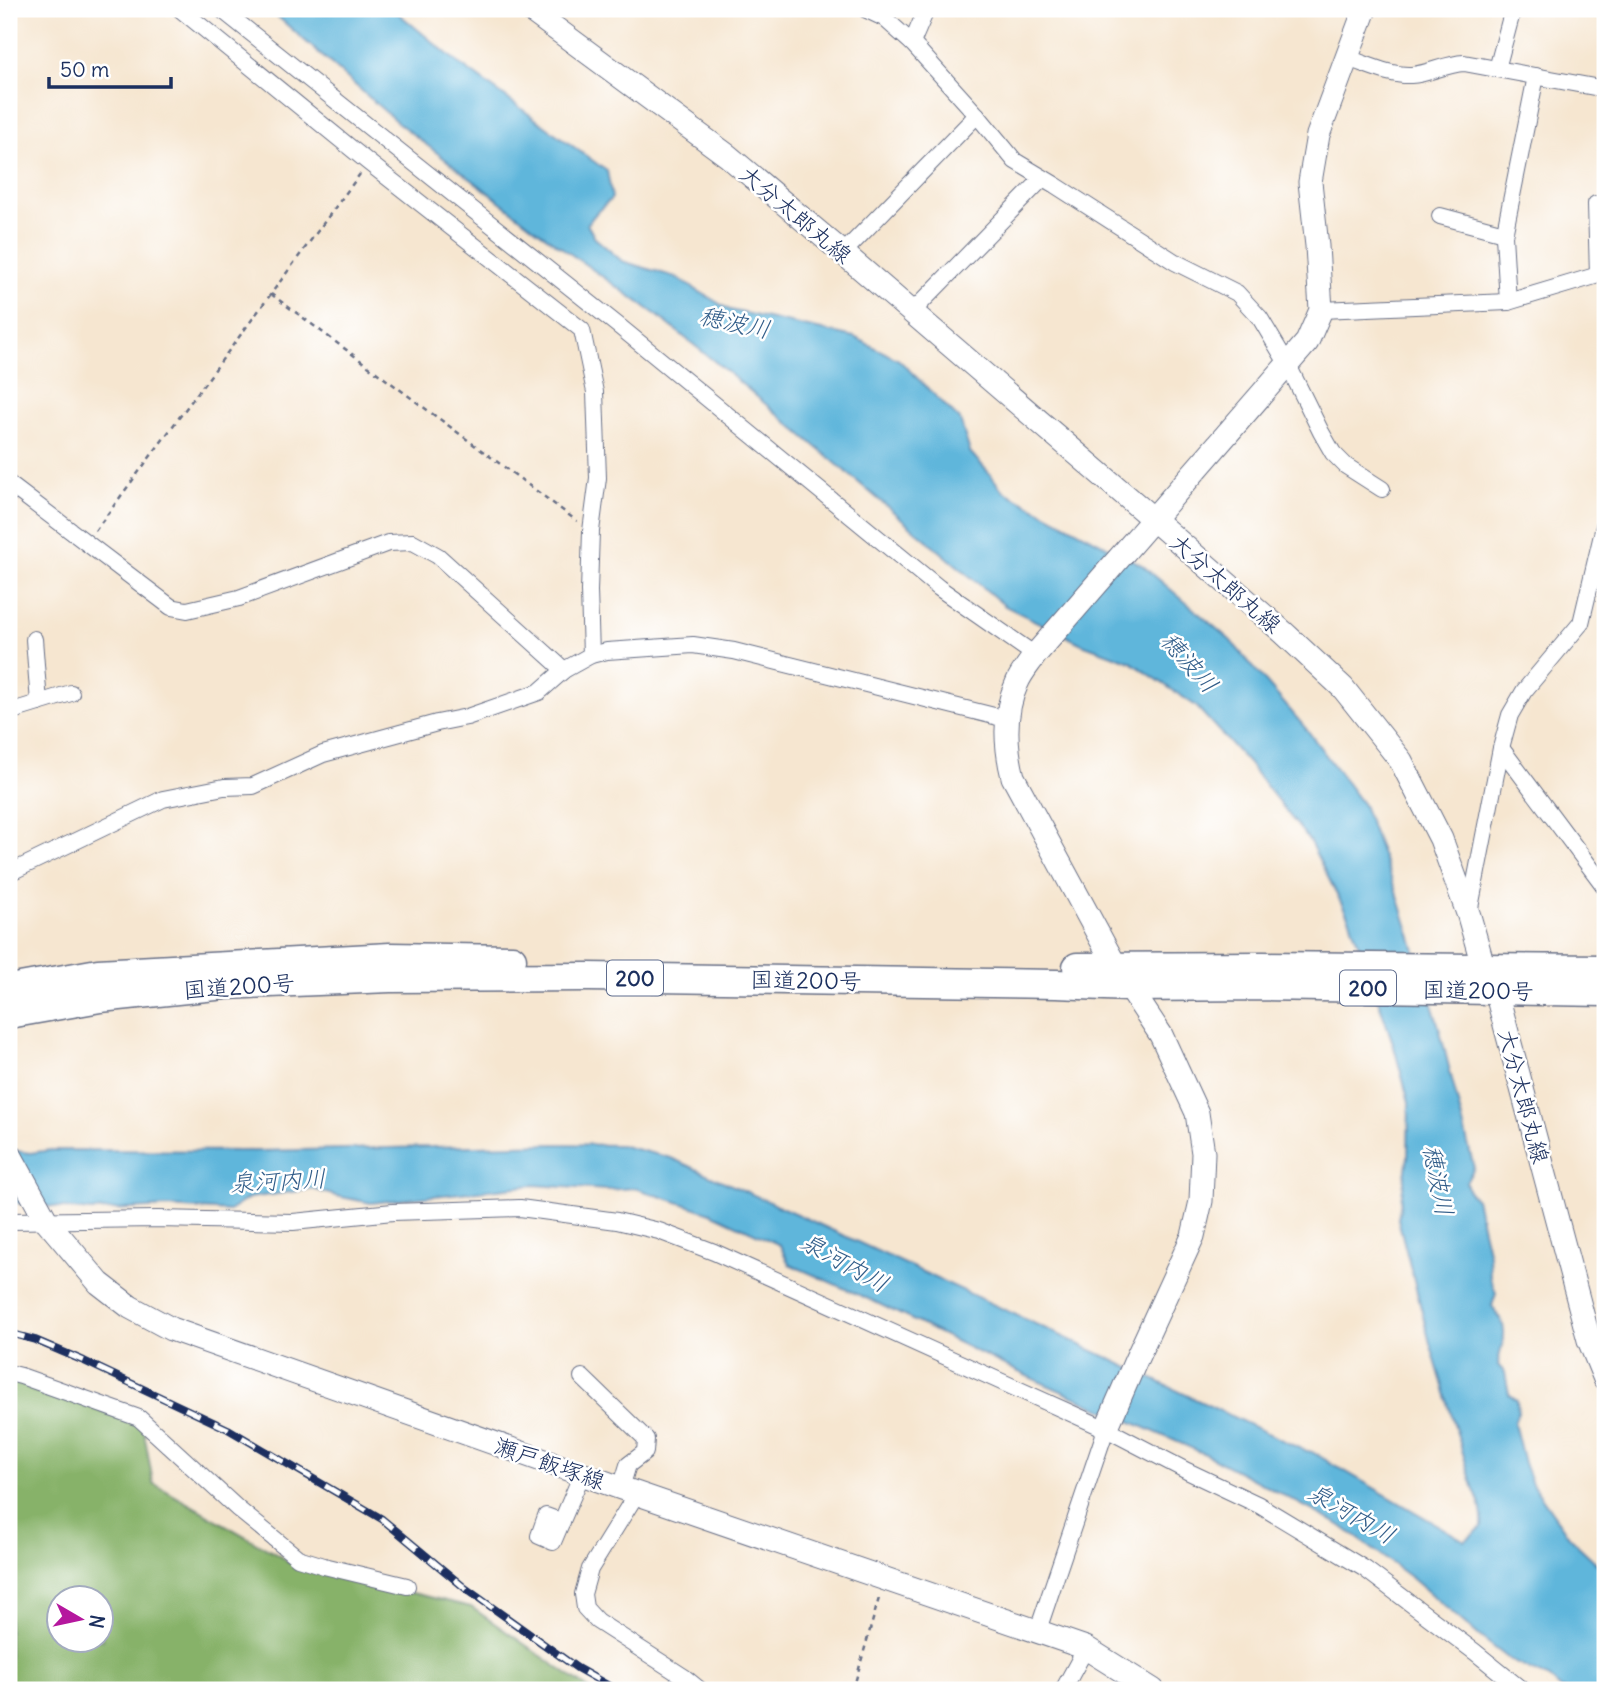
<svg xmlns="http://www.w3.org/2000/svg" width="1614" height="1699" font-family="Delius,'Klee One',sans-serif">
<rect width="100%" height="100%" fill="#fff"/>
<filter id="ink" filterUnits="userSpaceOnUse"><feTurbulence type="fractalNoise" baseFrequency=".0143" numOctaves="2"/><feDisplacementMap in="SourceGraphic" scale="14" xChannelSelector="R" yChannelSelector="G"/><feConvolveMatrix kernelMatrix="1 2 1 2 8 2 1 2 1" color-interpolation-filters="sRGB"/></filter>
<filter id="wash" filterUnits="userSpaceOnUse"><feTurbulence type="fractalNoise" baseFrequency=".00686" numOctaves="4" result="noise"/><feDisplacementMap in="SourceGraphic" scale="28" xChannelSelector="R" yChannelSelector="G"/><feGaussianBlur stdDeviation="1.57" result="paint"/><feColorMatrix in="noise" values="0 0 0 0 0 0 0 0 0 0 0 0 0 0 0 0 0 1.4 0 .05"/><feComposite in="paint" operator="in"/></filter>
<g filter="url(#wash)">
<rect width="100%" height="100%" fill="#f6e6d0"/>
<path fill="#87b269" stroke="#517064" stroke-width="2" fill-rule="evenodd" d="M9,1376L143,1426L153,1483L295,1565L471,1607L590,1690H9ZM60,1598H102V1640H60Z"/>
<path fill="#5eb6db" stroke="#3c729c" stroke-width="2" d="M269,9H393L457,62L607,171L612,198L597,212L587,224L595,238L622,261L675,277L730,310L854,337L899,360L960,420L970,452L989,473L1003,491L1142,565L1230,640L1308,731L1363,805L1399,899L1439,1027L1474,1168L1466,1182L1469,1192L1476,1199L1489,1255L1490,1277L1496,1293L1492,1306C1495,1312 1499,1315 1501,1320C1509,1336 1499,1349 1498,1365L1505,1373L1509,1394L1517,1400L1518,1412L1514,1423L1524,1463L1532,1484L1571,1539L1605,1571V1690H1562L1550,1679L1513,1662L1482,1638L1413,1579L1340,1525L1205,1454L1029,1377L875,1302L789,1264L780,1245L711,1213L635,1188L607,1190L534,1185L371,1203L336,1196L313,1189L249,1198L229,1211L168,1207L91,1211L9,1202V1150L30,1153L51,1150L258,1151L557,1144L619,1145L671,1158L812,1221L1068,1339L1303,1450L1312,1452L1465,1541L1482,1527C1483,1513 1480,1503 1474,1490L1430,1343L1398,1219L1408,1157L1409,1102L1393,1043L1350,920L1309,840L1248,763L1196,706L1131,662L1082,644L1005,606L724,369L658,316L537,230L397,122Z"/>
</g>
<g filter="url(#ink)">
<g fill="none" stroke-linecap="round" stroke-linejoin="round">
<defs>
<g id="street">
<polyline points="180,9 368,162 582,330 595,392 598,478 591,531 589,591 591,655"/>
<polyline points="221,9 620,327 939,588 1035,655"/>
<polyline points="865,9 884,18 912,43 977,115 1015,161 1055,185 1175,262 1237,293 1260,318 1288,365 1321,432 1333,453 1346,466 1382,489"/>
<polyline points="912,43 924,15 921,9"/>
<path d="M1347,58C1366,64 1390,76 1411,75C1429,74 1445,64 1464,63L1605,89"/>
<polyline points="1497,69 1513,9"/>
<polyline points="1596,204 1598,275"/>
<polyline points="1440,216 1504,233"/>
<polyline points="843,253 977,115"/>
<polyline points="1508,302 1504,236 1536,76"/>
<polyline points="1321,310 1508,302 1605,273"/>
<polyline points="912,312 1043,178"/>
<polyline points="9,484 171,607 187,610 239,598 388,543 413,542 438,556 564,670"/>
<polyline points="34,639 39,703"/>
<polyline points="9,712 71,693"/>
<polyline points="1501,748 1605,887"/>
<polyline points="9,873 163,799 224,787 253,786 323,754 437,723 467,717 539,692 564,670 591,655 607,651 693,645 734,651 1006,719"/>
<polyline points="1469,913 1501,748 1510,715 1524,691 1581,623 1605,522"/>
<polyline points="9,1221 158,1219 293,1222 393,1212 520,1208 617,1221 659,1231 714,1252 1106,1429 1187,1471 1259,1505 1365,1569 1475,1652 1522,1690"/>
<polyline points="9,1373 21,1376 139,1418 238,1509 298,1558 324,1566 407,1586"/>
<polyline points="582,1377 646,1439 645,1452 628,1465 621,1488"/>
<polyline points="637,1493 590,1569 583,1594 585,1608 597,1621 684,1677 700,1690"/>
<polyline points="562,1522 546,1516 539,1536 553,1542 582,1474"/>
<polyline points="1038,1630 1106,1429"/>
<polyline points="1063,1690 1086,1648"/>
</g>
<g id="secondary">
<polyline points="529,9 728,156 843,253 1153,519 1284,633 1343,688 1401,761 1441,839 1469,916 1484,969 1496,991 1589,1340 1605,1379"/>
<polyline points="9,1153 46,1220 99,1283 130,1307 171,1329 621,1488 1086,1648 1153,1690"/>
<path d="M1106,1429L1136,1360L1193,1236L1201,1201L1203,1153L1197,1113L1161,1035L1116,967L1013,777C1005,745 1003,713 1017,683C1021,673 1029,664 1035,655L1307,342L1321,310L1317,246L1310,182L1318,135L1365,9"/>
</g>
<g id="highway">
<polyline points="1077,967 1263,966 1605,969"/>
<polyline points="9,989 98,973 390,957 512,959"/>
<polyline points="9,1014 100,998 225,985 390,978 589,977 1056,984 1129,987 1263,986 1605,992"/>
</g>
</defs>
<use href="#street" stroke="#686f86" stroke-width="18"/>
<use href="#secondary" stroke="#686f86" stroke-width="25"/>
<use href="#highway" stroke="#686f86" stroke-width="31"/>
<g stroke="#686f86" stroke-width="2.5" stroke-dasharray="5 5" stroke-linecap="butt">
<polyline points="271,294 577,521"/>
<polyline points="95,531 360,174"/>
<polyline points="853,1690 879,1598"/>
</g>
<use href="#street" stroke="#fff" stroke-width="16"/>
<use href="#secondary" stroke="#fff" stroke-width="23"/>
<use href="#highway" stroke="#fff" stroke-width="28"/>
<defs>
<polyline id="rail" points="9,1333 35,1340 84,1361 228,1429 382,1519 465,1588 577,1668 616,1690"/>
</defs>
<use href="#rail" stroke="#1b2f5e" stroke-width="8"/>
<use href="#rail" stroke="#fff" stroke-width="5" stroke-dasharray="16" stroke-linecap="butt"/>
</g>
</g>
<g text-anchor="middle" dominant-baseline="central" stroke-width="5" stroke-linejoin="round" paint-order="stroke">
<g fill="#fff" stroke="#5f6d8e" stroke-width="2">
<rect x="607" y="960.5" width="56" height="35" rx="5"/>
<rect x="1340" y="970.5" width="56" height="35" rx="5"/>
</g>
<g font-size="21" font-weight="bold" fill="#1b2f5e">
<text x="635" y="978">200</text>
<text x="1368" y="988">200</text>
</g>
<g font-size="23" fill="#1b2f5e" stroke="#fff">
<text transform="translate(796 214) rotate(40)">大分太郎丸線</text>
<text transform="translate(1226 583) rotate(41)">大分太郎丸線</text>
<text transform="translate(806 980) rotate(1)">国道200号</text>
<text transform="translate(239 986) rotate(-4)">国道200号</text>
<text transform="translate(1478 990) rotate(1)">国道200号</text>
<text transform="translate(1524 1096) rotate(75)">大分太郎丸線</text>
<text transform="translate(550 1463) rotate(19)">瀬戸飯塚線</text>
</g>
<g font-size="24" font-style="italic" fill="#325e8a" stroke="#fff">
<text transform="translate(735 322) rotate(12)">穂波川</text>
<text transform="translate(1190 662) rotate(48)">穂波川</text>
<text transform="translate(278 1180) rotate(-3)">泉河内川</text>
<text transform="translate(1439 1180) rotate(79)">穂波川</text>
<text transform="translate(845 1262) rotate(29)">泉河内川</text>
<text transform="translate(1352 1513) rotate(30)">泉河内川</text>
</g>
</g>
<rect width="1614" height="1699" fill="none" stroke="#fff" stroke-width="35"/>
<g transform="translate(80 1619) rotate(99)"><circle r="33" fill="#ffffff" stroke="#a4acbf" stroke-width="2"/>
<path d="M0-5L12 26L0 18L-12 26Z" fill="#b5179e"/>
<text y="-10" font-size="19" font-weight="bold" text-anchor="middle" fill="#1b2f5e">N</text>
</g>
<path d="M49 77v10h122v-10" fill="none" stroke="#1b2f5e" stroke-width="3.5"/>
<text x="60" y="77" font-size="21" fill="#1b2f5e" stroke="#ffffff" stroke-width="5" paint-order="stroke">50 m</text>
</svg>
